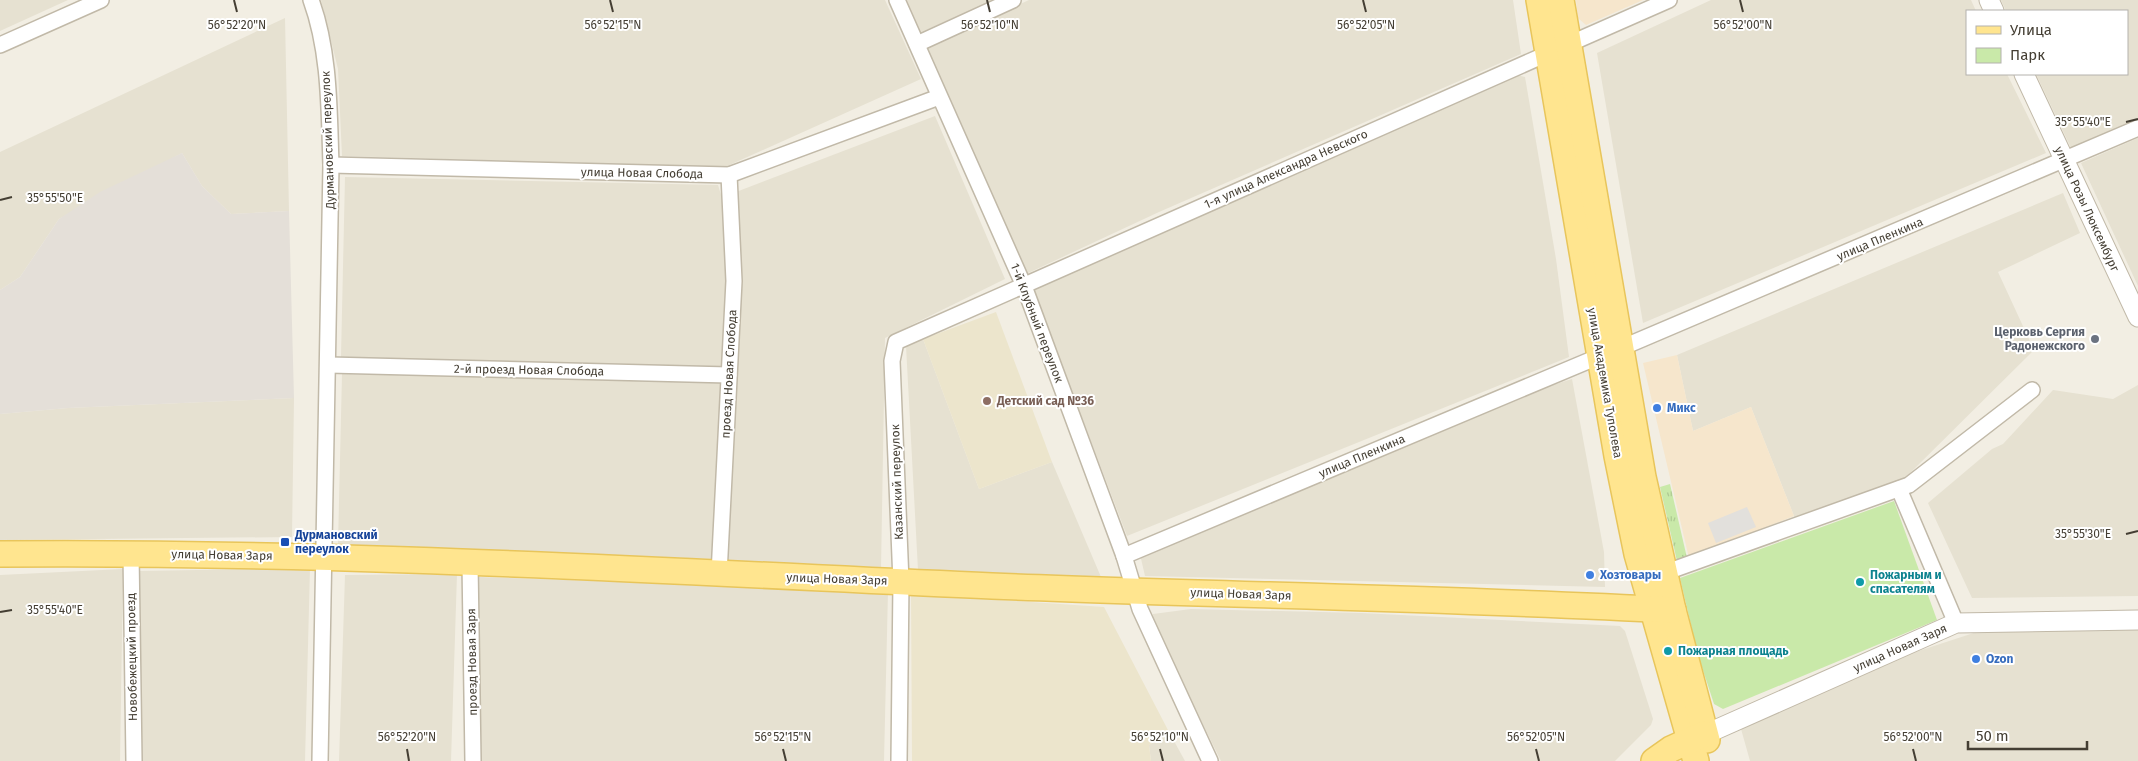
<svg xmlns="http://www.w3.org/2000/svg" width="2138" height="761" font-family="'Fira Sans',sans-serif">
<defs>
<pattern id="grass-tufts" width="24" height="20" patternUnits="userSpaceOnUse" patternTransform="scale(1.25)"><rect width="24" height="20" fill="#c9e9a9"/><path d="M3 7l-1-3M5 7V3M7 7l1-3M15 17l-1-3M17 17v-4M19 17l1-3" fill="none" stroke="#aec992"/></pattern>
</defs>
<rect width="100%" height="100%" fill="#f2eee3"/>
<g fill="#e6e1d1">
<polygon points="0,0 68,0 0,31"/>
<polygon points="321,0 885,0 921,79 725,167 342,156 338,69"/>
<polygon points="904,0 994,0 919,33"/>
<polygon points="1029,0 1513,0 1521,54 1159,212 1024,275 924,48"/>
<polygon points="1711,0 1971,0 1976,11 1967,11 1967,74 2007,74 2046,153 1643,323 1597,53"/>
<polygon points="2001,0 2138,0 2138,119 2071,148 2036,74 2127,74 2127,11 2006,11"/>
<polygon points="285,18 289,211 231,214 202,186 182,153 59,219 20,277 0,290 0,152"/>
<polygon points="1517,75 1525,77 1556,259 1569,357 1127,536 1033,289"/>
<polygon points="935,116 1005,279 885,338 881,569 723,561 736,192"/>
<polygon points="2138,138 2138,286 2081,163"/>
<polygon points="345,177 718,185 725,208 728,285 725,368 341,357"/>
<polygon points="2063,193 2080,233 1998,272 2034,350 1905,478 1796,521 1751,407 1693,431 1677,355"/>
<polygon points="923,339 979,489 1052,462 1101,577 918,570 906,346"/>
<polygon points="342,374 722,382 714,559 338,545"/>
<polygon points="1572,379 1604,552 1605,587 1145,576 1139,550 1537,390"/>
<polygon points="2138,385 2138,596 1972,598 1928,503 1992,449 2003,444 2053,390 2113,399"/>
<polygon points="294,398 292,537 0,540 0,414 68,408"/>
<polygon points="310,568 305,761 138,761 139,571"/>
<polygon points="123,569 120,761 0,761 0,575"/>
<polygon points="457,574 451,761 339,761 345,575"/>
<polygon points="479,577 888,591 884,761 477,761"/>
<polygon points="1191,609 1361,613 1620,626 1625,631 1653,719 1651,725 1615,761 1221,761 1154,626 1153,614"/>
<polygon points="2138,620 2138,761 1750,761 1741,729 1888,661 1992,627"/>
<polygon points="1169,732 1185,761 1151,761 1149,745"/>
</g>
<g fill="#f6e6cc">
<polygon points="1576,0 1643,0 1586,25 1578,18"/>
<polygon points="1677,355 1693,431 1751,407 1794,516 1689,558 1643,363"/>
</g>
<polygon fill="#e4dfd8" points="182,153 202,186 231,214 289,211 294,398 68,408 0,414 0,290 20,277 59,219 100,192"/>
<g fill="#ece5cc">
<polygon points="996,312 1052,462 979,489 923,339"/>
<polygon points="911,594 1104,607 1169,732 1149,745 1151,761 912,761"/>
</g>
<polygon fill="url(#grass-tufts)" points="1670,484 1687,558 1677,561 1660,487"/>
<polygon fill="#c9e9a9" points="1894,501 1937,620 1723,709 1714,704 1698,655 1680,578"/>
<polygon fill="#e2e0dc" points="1747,507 1756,527 1716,543 1708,523"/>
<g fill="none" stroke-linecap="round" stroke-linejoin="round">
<defs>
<g id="minor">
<path d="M311,0C330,52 329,110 331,165L320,761"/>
<polyline points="897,0 1024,286 1124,556 1140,609 1210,761"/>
<polyline points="917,44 1013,0"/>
<polyline points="1569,44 1669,0"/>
<polyline points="0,45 101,0"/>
<polyline points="331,165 729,175 939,97"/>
<polyline points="1621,348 2138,128"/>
<polyline points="329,365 729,375"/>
<polyline points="1899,489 1956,623"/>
<polyline points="131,553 134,761"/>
<polyline points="1124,556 1600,356"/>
<polyline points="470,563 473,761"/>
<polyline points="1664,573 1909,485 2032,390"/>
<polyline points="719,574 734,281 729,175"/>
<polyline points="899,761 901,582 892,361 896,342 1549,53"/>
</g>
<g id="tertiary">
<polyline points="1989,0 1994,11"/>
<polyline points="2024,74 2138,317"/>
<polyline points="1706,734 1956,623 2138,620"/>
</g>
<g id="primary">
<polyline points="1539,0 1617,456 1637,554 1696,761"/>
<polyline points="1561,0 1643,477 1673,610 1707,740"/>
<path d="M0,554C331,551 662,571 992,586C1219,595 1447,598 1673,610"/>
<polyline points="1654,761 1671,749 1704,734"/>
</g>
</defs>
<use href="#minor" stroke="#c1b9a8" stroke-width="18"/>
<use href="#tertiary" stroke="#c1b9a8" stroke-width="21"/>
<use href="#primary" stroke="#e8c55b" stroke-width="28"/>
<use href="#minor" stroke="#fff" stroke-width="15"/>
<use href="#tertiary" stroke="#fff" stroke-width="19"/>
<use href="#primary" stroke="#ffe58f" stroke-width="25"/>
</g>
<path fill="none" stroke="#443e33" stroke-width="2" d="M234,0L237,12M610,0L613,12M987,0L990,12M1363,0L1366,12M1740,0L1743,12M2126,122L2138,119M0,200L12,197M2126,534L2138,531M0,612L12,610M407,749L409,761M783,749L786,761M1160,749L1163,761M1536,749L1539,761M1913,749L1916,761"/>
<circle fill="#6b7280" stroke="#fff" stroke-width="2" cx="2095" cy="339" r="5"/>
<circle fill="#8d6e63" stroke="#fff" stroke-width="2" cx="987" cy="401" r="5"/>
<g fill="#3f7fe0" stroke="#fff" stroke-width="2">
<circle cx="1657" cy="408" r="5"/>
<circle cx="1590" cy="575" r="5"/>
<circle cx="1976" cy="659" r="5"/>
</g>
<rect fill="#1a4fb4" stroke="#fff" stroke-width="2" x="280" y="537" width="10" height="10" rx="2.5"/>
<g fill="#0f9aa8" stroke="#fff" stroke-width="2">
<circle cx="1860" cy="582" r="5"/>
<circle cx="1668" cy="651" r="5"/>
</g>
<g text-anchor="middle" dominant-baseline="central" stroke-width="4" stroke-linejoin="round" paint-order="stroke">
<g font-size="12" fill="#443e33" stroke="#fff">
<text transform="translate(328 140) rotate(-92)">Дурмановский переулок</text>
<text transform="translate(1286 169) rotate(-24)">1-я улица Александра Невского</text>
<text transform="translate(642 173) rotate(1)">улица Новая Слобода</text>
<text transform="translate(2087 209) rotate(65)">улица Розы Люксембург</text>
<text transform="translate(1880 239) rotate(-23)">улица Пленкина</text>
<text transform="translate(1037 323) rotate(69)">1-й Клубный переулок</text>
<text transform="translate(529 370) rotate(1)">2-й проезд Новая Слобода</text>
<text transform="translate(729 374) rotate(-87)">проезд Новая Слобода</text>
<text transform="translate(1605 383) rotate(80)">улица Академика Туполева</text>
<text transform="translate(1362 456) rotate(-23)">улица Пленкина</text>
<text transform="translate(897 482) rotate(-92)">Казанский переулок</text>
<text transform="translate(222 555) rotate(1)">улица Новая Заря</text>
<text transform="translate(837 579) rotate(2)">улица Новая Заря</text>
<text transform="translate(1241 594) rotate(2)">улица Новая Заря</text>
<text transform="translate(1900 648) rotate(-24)">улица Новая Заря</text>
<text transform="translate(132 657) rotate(-91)">Новобежецкий проезд</text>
<text transform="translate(472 662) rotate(-91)">проезд Новая Заря</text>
</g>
<g font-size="12" font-weight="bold" fill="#5b616d" stroke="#fff" text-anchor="end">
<text x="2085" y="332">Церковь Сергия<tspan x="2085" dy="14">Радонежского</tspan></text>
</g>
<g font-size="12" font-weight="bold" fill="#785e54" stroke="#fff" text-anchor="start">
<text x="997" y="401">Детский сад №36</text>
</g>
<g font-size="12" font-weight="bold" fill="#366cbe" stroke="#fff" text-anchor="start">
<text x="1667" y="408">Микс</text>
<text x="1600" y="575">Хозтовары</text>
<text x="1986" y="659">Ozon</text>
</g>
<g font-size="12" font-weight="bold" fill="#164399" stroke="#fff" text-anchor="start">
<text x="295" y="535">Дурмановский<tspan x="295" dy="14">переулок</tspan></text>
</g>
<g font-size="12" font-weight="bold" fill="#0d838f" stroke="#fff" text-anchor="start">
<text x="1870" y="575">Пожарным и<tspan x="1870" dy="14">спасателям</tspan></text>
<text x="1678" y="651">Пожарная площадь</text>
</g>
</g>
<g font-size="12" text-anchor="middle" fill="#443e33" stroke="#fff" stroke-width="4" stroke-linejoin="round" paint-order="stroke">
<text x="237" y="29">56°52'20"N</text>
<text x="613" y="29">56°52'15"N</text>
<text x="990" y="29">56°52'10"N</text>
<text x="1366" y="29">56°52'05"N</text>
<text x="1743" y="29">56°52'00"N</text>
<text x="2083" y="126">35°55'40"E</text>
<text x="55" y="202">35°55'50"E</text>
<text x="2083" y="538">35°55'30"E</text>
<text x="55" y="614">35°55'40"E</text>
<text x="407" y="741">56°52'20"N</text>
<text x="783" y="741">56°52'15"N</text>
<text x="1160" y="741">56°52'10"N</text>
<text x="1536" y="741">56°52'05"N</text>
<text x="1913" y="741">56°52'00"N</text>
</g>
<rect x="1966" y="10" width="162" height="65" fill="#ffffff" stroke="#b4b2ad"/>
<rect x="1976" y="26" width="25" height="8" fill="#ffe58f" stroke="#b4b2ad"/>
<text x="2010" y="35" font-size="15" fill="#443e33">Улица</text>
<rect x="1976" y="48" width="25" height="15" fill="#c9e9a9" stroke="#b4b2ad"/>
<text x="2010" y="60" font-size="15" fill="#443e33">Парк</text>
<path d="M1968 741v8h119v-8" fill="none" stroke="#443e33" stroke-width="2.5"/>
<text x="1976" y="741" font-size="15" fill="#443e33" stroke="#ffffff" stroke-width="4" paint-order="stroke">50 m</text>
</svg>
